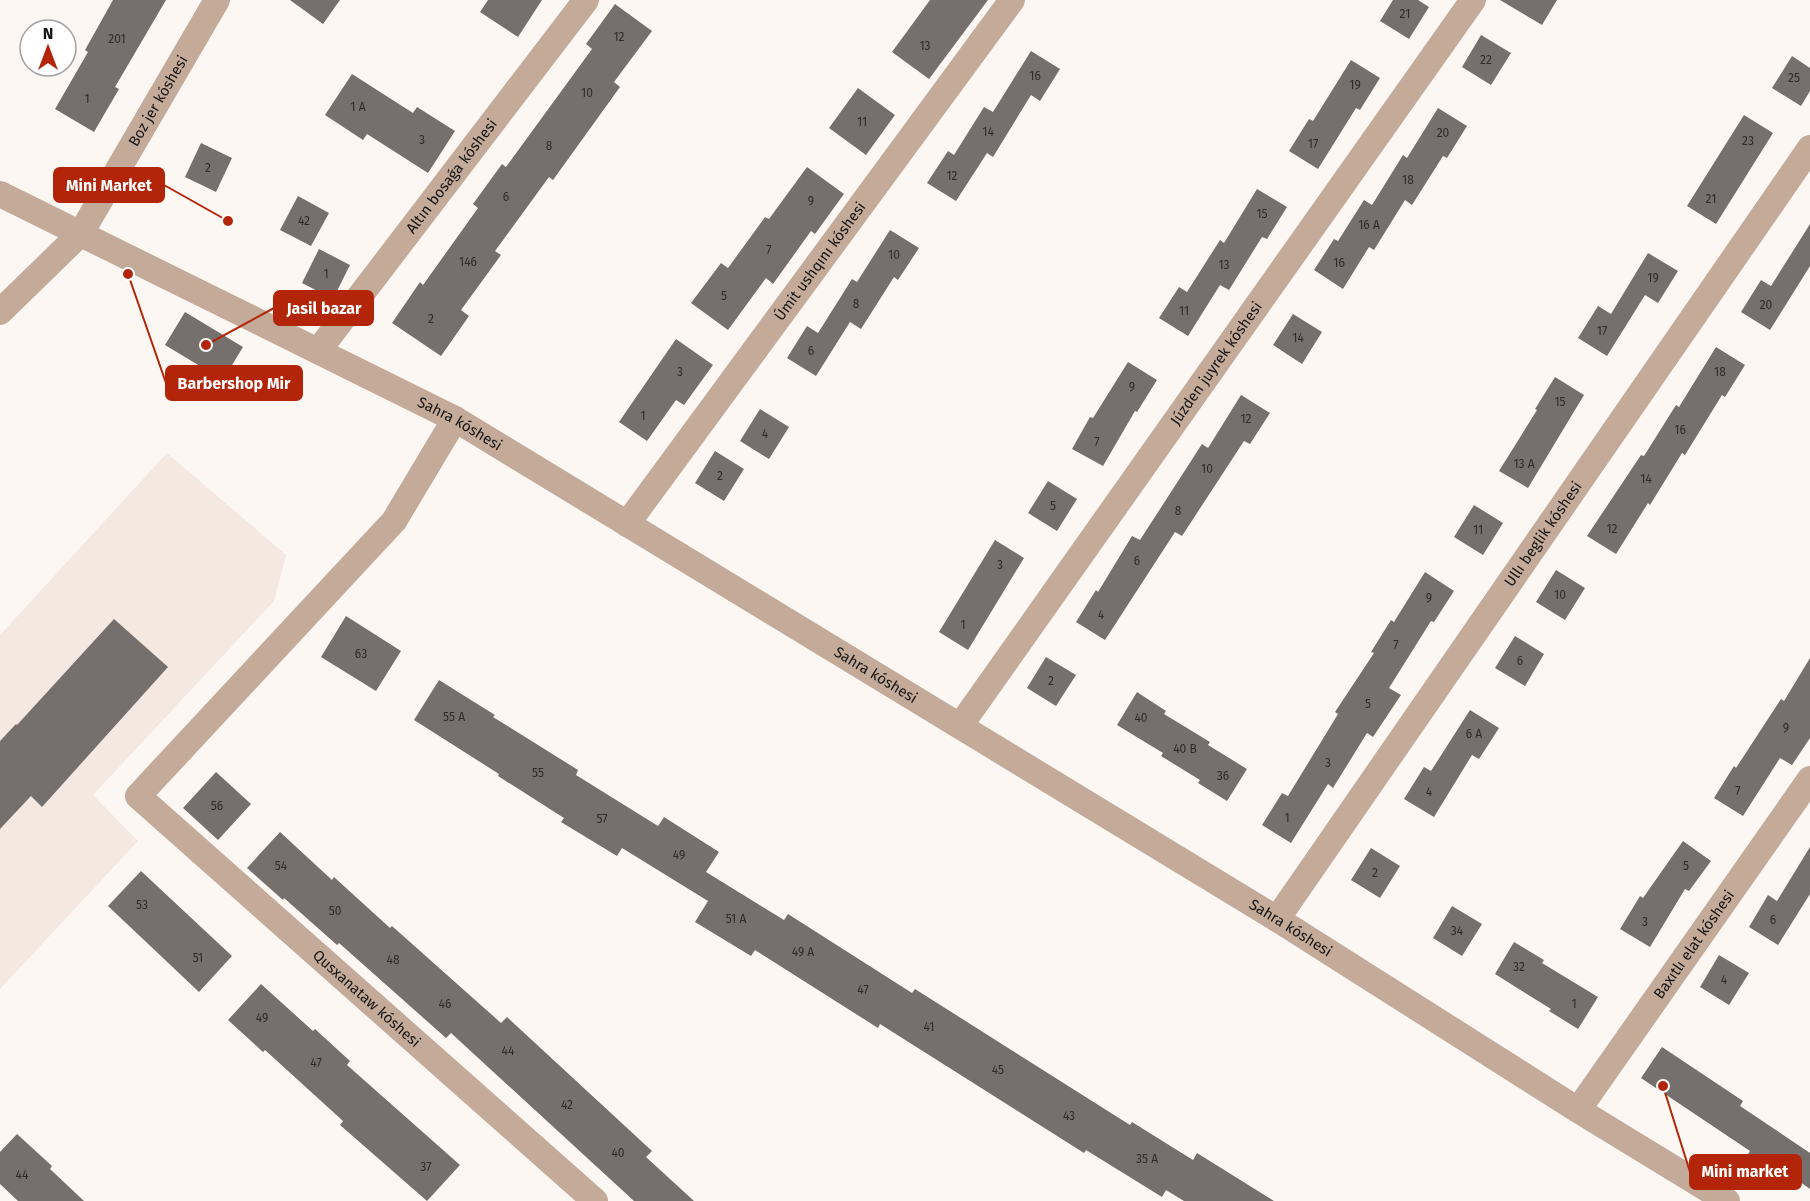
<svg xmlns="http://www.w3.org/2000/svg" width="1810" height="1201" font-family="'Fira Sans',sans-serif">
<rect width="100%" height="100%" fill="#fdf7f4"/>
<polygon fill="#f4e8e0" points="167,453 286,555 274,601 93,795 138,841 0,989 0,635"/>
<g fill="#75706d">
<polygon points="113,0 166,0 115,87 119,89 94,132 55,109 88,52 85,50"/>
<polygon points="290,0 340,0 323,24"/>
<polygon points="488,0 542,0 518,37 480,12"/>
<polygon points="930,0 988,0 929,79 892,52"/>
<polygon points="1393,0 1418,0 1429,7 1409,39 1380,21"/>
<polygon points="1500,0 1557,0 1542,25"/>
<polygon points="615,4 652,31 614,82 620,87 553,180 549,177 495,251 501,255 461,310 469,316 441,356 392,323 420,282 423,285 478,208 473,204 502,164 506,167 592,49 586,44"/>
<polygon points="1481,35 1511,53 1491,85 1462,67"/>
<polygon points="1031,51 1060,69 1040,101 1031,95 993,157 987,153 956,201 927,183 948,151 954,155 984,107 993,112"/>
<polygon points="1792,56 1810,68 1810,91 1801,106 1772,88"/>
<polygon points="1351,60 1380,78 1360,110 1356,108 1318,169 1289,151 1309,119 1313,121"/>
<polygon points="352,74 413,113 417,107 455,131 428,173 367,134 363,140 325,115"/>
<polygon points="858,88 895,115 866,155 829,128"/>
<polygon points="1438,108 1467,126 1447,158 1443,156 1412,205 1405,200 1374,250 1369,247 1343,289 1314,270 1334,239 1338,241 1364,200 1372,205 1403,155 1407,158"/>
<polygon points="1744,115 1773,133 1716,224 1687,206"/>
<polygon points="201,143 232,158 216,192 185,177"/>
<polygon points="807,167 844,194 815,234 811,231 773,284 766,278 728,330 691,303 721,263 728,268 765,217 769,219"/>
<polygon points="1257,189 1287,207 1267,239 1262,237 1229,290 1220,285 1188,336 1159,318 1179,287 1187,292 1220,240 1224,243"/>
<polygon points="298,196 329,213 311,246 280,230"/>
<polygon points="1810,224 1810,266 1770,330 1741,312 1761,280 1771,286"/>
<polygon points="890,230 919,248 898,280 894,277 861,329 850,322 816,376 787,358 807,326 818,333 852,279 857,282"/>
<polygon points="319,249 350,265 333,299 302,283"/>
<polygon points="1648,253 1678,271 1658,303 1645,295 1607,356 1578,338 1598,306 1611,314"/>
<polygon points="185,312 243,347 223,380 165,345"/>
<polygon points="1293,314 1322,332 1302,364 1273,345"/>
<polygon points="676,339 713,365 684,405 676,400 647,441 619,422"/>
<polygon points="1716,347 1745,365 1725,397 1722,395 1685,455 1682,453 1650,505 1648,503 1616,554 1587,536 1641,455 1644,456 1676,405 1679,407"/>
<polygon points="1128,362 1157,380 1137,412 1135,411 1103,466 1072,449 1090,417 1093,418"/>
<polygon points="1555,377 1584,395 1528,488 1499,471 1537,410 1535,409"/>
<polygon points="1241,395 1270,413 1250,444 1244,441 1182,536 1175,532 1105,640 1076,622 1096,590 1098,592 1132,536 1140,540 1202,444 1208,448"/>
<polygon points="760,409 789,427 769,459 740,441"/>
<polygon points="715,451 744,469 724,501 695,483"/>
<polygon points="1048,481 1077,499 1057,531 1028,513"/>
<polygon points="1474,505 1503,523 1483,555 1454,537"/>
<polygon points="995,540 1024,558 968,650 939,632"/>
<polygon points="1556,570 1585,588 1565,620 1536,602"/>
<polygon points="1425,572 1454,591 1434,622 1431,621 1389,688 1401,695 1373,737 1367,733 1333,788 1328,784 1291,843 1262,825 1282,793 1288,796 1338,714 1335,712 1374,653 1371,652 1391,620 1394,622"/>
<polygon points="346,616 401,651 376,691 321,657"/>
<polygon points="114,619 168,667 42,807 31,796 0,829 0,741 16,724 17,725"/>
<polygon points="1515,636 1544,654 1525,686 1495,668"/>
<polygon points="1046,657 1076,675 1056,706 1027,688"/>
<polygon points="1810,658 1810,738 1792,765 1780,758 1743,816 1714,798 1734,766 1736,768 1781,699 1784,701"/>
<polygon points="439,680 495,715 493,717 578,770 576,775 658,826 664,817 719,852 706,872 784,920 788,914 912,993 915,989 1130,1125 1132,1122 1193,1160 1197,1153 1274,1201 1184,1201 1166,1190 1162,1197 1086,1150 1084,1153 880,1024 878,1028 755,950 751,956 695,922 708,901 622,848 617,856 561,822 564,818 498,776 499,774 414,720"/>
<polygon points="1137,692 1166,711 1164,714 1210,742 1208,745 1247,769 1227,801 1198,783 1200,780 1161,756 1163,753 1117,725"/>
<polygon points="1470,710 1499,728 1479,759 1472,755 1434,817 1404,799 1424,767 1431,771"/>
<polygon points="216,772 251,804 218,840 183,808"/>
<polygon points="280,832 332,880 334,877 390,928 392,926 501,1023 507,1017 652,1151 646,1157 694,1201 634,1201 451,1033 446,1038 339,943 337,945 284,898 283,900 247,868"/>
<polygon points="1683,841 1711,861 1689,891 1685,889 1650,947 1620,929 1640,896 1643,898"/>
<polygon points="1810,847 1810,894 1778,945 1749,927 1768,895 1777,901"/>
<polygon points="1371,848 1400,866 1380,898 1351,880"/>
<polygon points="141,871 232,956 199,992 108,906"/>
<polygon points="1452,906 1482,924 1462,956 1433,938"/>
<polygon points="1514,942 1544,960 1542,963 1598,997 1578,1029 1549,1011 1551,1009 1495,974"/>
<polygon points="1719,955 1749,973 1729,1005 1700,987"/>
<polygon points="261,984 313,1031 315,1029 350,1061 347,1065 460,1165 427,1201 340,1125 343,1121 265,1050 263,1052 228,1020"/>
<polygon points="1662,1047 1743,1101 1740,1106 1810,1153 1810,1189 1789,1174 1784,1181 1747,1156 1750,1151 1641,1078"/>
<polygon points="17,1134 52,1166 50,1169 84,1201 18,1201 0,1184 0,1152"/>
</g>
<g fill="none" stroke-linecap="round" stroke-linejoin="round">
<g stroke="#c3aa99" stroke-width="26">
<path id="s1" d="M0,194L455,419L1277,919L1578,1110L1727,1201"/>
<path id="s2" d="M0,312L81,233L217,0"/>
<path id="s3" d="M318,351L586,0"/>
<path id="s4" d="M455,419L394,521L138,796L595,1201"/>
<path id="s5" d="M627,524L1012,0"/>
<path id="s6" d="M960,726L1473,0"/>
<path id="s7" d="M1277,919L1810,148"/>
<path id="s8" d="M1578,1110L1810,779"/>
</g>
</g>
<g text-anchor="middle" dominant-baseline="central" stroke-width="6" stroke-linejoin="round" paint-order="stroke">
<g font-size="12" fill="#2e2b2a">
<text x="1405" y="14">21</text>
<text x="619" y="37">12</text>
<text x="117" y="39">201</text>
<text x="925" y="46">13</text>
<text x="1486" y="60">22</text>
<text x="1035" y="76">16</text>
<text x="1794" y="78">25</text>
<text x="1355" y="85">19</text>
<text x="587" y="93">10</text>
<text x="87" y="99">1</text>
<text x="358" y="107">1 А</text>
<text x="862" y="122">11</text>
<text x="988" y="132">14</text>
<text x="1443" y="133">20</text>
<text x="422" y="140">3</text>
<text x="1748" y="141">23</text>
<text x="1313" y="144">17</text>
<text x="549" y="146">8</text>
<text x="208" y="168">2</text>
<text x="952" y="176">12</text>
<text x="1408" y="180">18</text>
<text x="506" y="197">6</text>
<text x="1711" y="199">21</text>
<text x="811" y="201">9</text>
<text x="1262" y="214">15</text>
<text x="304" y="221">42</text>
<text x="1369" y="225">16 А</text>
<text x="769" y="250">7</text>
<text x="894" y="255">10</text>
<text x="468" y="262">146</text>
<text x="1339" y="263">16</text>
<text x="1224" y="265">13</text>
<text x="326" y="274">1</text>
<text x="1653" y="278">19</text>
<text x="724" y="296">5</text>
<text x="856" y="304">8</text>
<text x="1766" y="305">20</text>
<text x="1184" y="311">11</text>
<text x="431" y="319">2</text>
<text x="1602" y="331">17</text>
<text x="1298" y="338">14</text>
<text x="811" y="351">6</text>
<text x="680" y="372">3</text>
<text x="1720" y="372">18</text>
<text x="1132" y="387">9</text>
<text x="1560" y="402">15</text>
<text x="643" y="416">1</text>
<text x="1246" y="419">12</text>
<text x="1680" y="430">16</text>
<text x="765" y="434">4</text>
<text x="1097" y="442">7</text>
<text x="1524" y="464">13 А</text>
<text x="1207" y="469">10</text>
<text x="720" y="476">2</text>
<text x="1646" y="479">14</text>
<text x="1053" y="506">5</text>
<text x="1178" y="511">8</text>
<text x="1612" y="529">12</text>
<text x="1478" y="530">11</text>
<text x="1137" y="561">6</text>
<text x="1000" y="565">3</text>
<text x="1560" y="595">10</text>
<text x="1429" y="598">9</text>
<text x="1101" y="615">4</text>
<text x="963" y="625">1</text>
<text x="1396" y="645">7</text>
<text x="361" y="654">63</text>
<text x="1520" y="661">6</text>
<text x="1051" y="681">2</text>
<text x="1368" y="704">5</text>
<text x="454" y="717">55 А</text>
<text x="1141" y="718">40</text>
<text x="1786" y="728">9</text>
<text x="1474" y="734">6 А</text>
<text x="1185" y="749">40 В</text>
<text x="1328" y="763">3</text>
<text x="538" y="773">55</text>
<text x="1223" y="776">36</text>
<text x="1738" y="791">7</text>
<text x="1429" y="792">4</text>
<text x="217" y="806">56</text>
<text x="1287" y="818">1</text>
<text x="602" y="819">57</text>
<text x="679" y="855">49</text>
<text x="281" y="866">54</text>
<text x="1686" y="866">5</text>
<text x="1375" y="873">2</text>
<text x="142" y="905">53</text>
<text x="335" y="911">50</text>
<text x="736" y="919">51 А</text>
<text x="1773" y="920">6</text>
<text x="1645" y="922">3</text>
<text x="1457" y="931">34</text>
<text x="803" y="952">49 А</text>
<text x="198" y="958">51</text>
<text x="393" y="960">48</text>
<text x="1519" y="967">32</text>
<text x="1724" y="980">4</text>
<text x="863" y="990">47</text>
<text x="445" y="1004">46</text>
<text x="1574" y="1004">1</text>
<text x="262" y="1018">49</text>
<text x="929" y="1027">41</text>
<text x="508" y="1051">44</text>
<text x="316" y="1063">47</text>
<text x="998" y="1070">45</text>
<text x="567" y="1105">42</text>
<text x="1069" y="1116">43</text>
<text x="618" y="1153">40</text>
<text x="1147" y="1159">35 А</text>
<text x="426" y="1167">37</text>
<text x="22" y="1175">44</text>
</g>
<g font-size="15" fill="#161413" stroke="#fff">
<text stroke="none"><textPath href="#s2" startOffset="266">Boz jer kóshesi</textPath></text>
<text stroke="none"><textPath href="#s3" startOffset="220">Altın bosaǵa kóshesi</textPath></text>
<text stroke="none"><textPath href="#s5" startOffset="326">Úmit ushqını kóshesi</textPath></text>
<text stroke="none"><textPath href="#s6" startOffset="444">Júzden juyrek kóshesi</textPath></text>
<text stroke="none"><textPath href="#s1" startOffset="514">Sahra kóshesi</textPath></text>
<text stroke="none"><textPath href="#s7" startOffset="468">Ullı beglik kóshesi</textPath></text>
<text stroke="none"><textPath href="#s1" startOffset="1000">Sahra kóshesi</textPath></text>
<text stroke="none"><textPath href="#s1" startOffset="1486">Sahra kóshesi</textPath></text>
<text stroke="none"><textPath href="#s8" startOffset="202">Baxıtlı elat kóshesi</textPath></text>
<text stroke="none"><textPath href="#s4" startOffset="800">Qusxanataw kóshesi</textPath></text>
</g>
</g>
<path fill="none" stroke="#b22508" stroke-width="2" d="M228 221L164 185M206 345L274 308M128 274L166 383M1663 1086L1690 1172"/>
<g fill="#b22508" stroke="#fff" stroke-width="2">
<circle cx="228" cy="221" r="6"/>
<circle cx="206" cy="345" r="6"/>
<circle cx="128" cy="274" r="6"/>
<circle cx="1663" cy="1086" r="6"/>
</g>
<g fill="#b22508" stroke="#b22508" stroke-width="2">
<rect x="54" y="168" width="110" height="34" rx="6"/>
<rect x="274" y="291" width="99" height="34" rx="6"/>
<rect x="166" y="366" width="136" height="34" rx="6"/>
<rect x="1690" y="1155" width="111" height="34" rx="6"/>
</g>
<g font-size="16" text-anchor="middle" font-weight="bold" fill="#fff">
<text x="109" y="191">Mini Market</text>
<text x="324" y="314">Jasil bazar</text>
<text x="234" y="389">Barbershop Mir</text>
<text x="1745" y="1177">Mini market</text>
</g>
<g transform="translate(48 48)"><circle r="28" fill="#ffffff" stroke="#a2a1a1" stroke-width="1.5"/>
<path d="M0-4.5L10 22L0 15L-10 22Z" fill="#b22508"/>
<text y="-9" font-size="16" font-weight="bold" text-anchor="middle" fill="#161413">N</text>
</g>
</svg>
